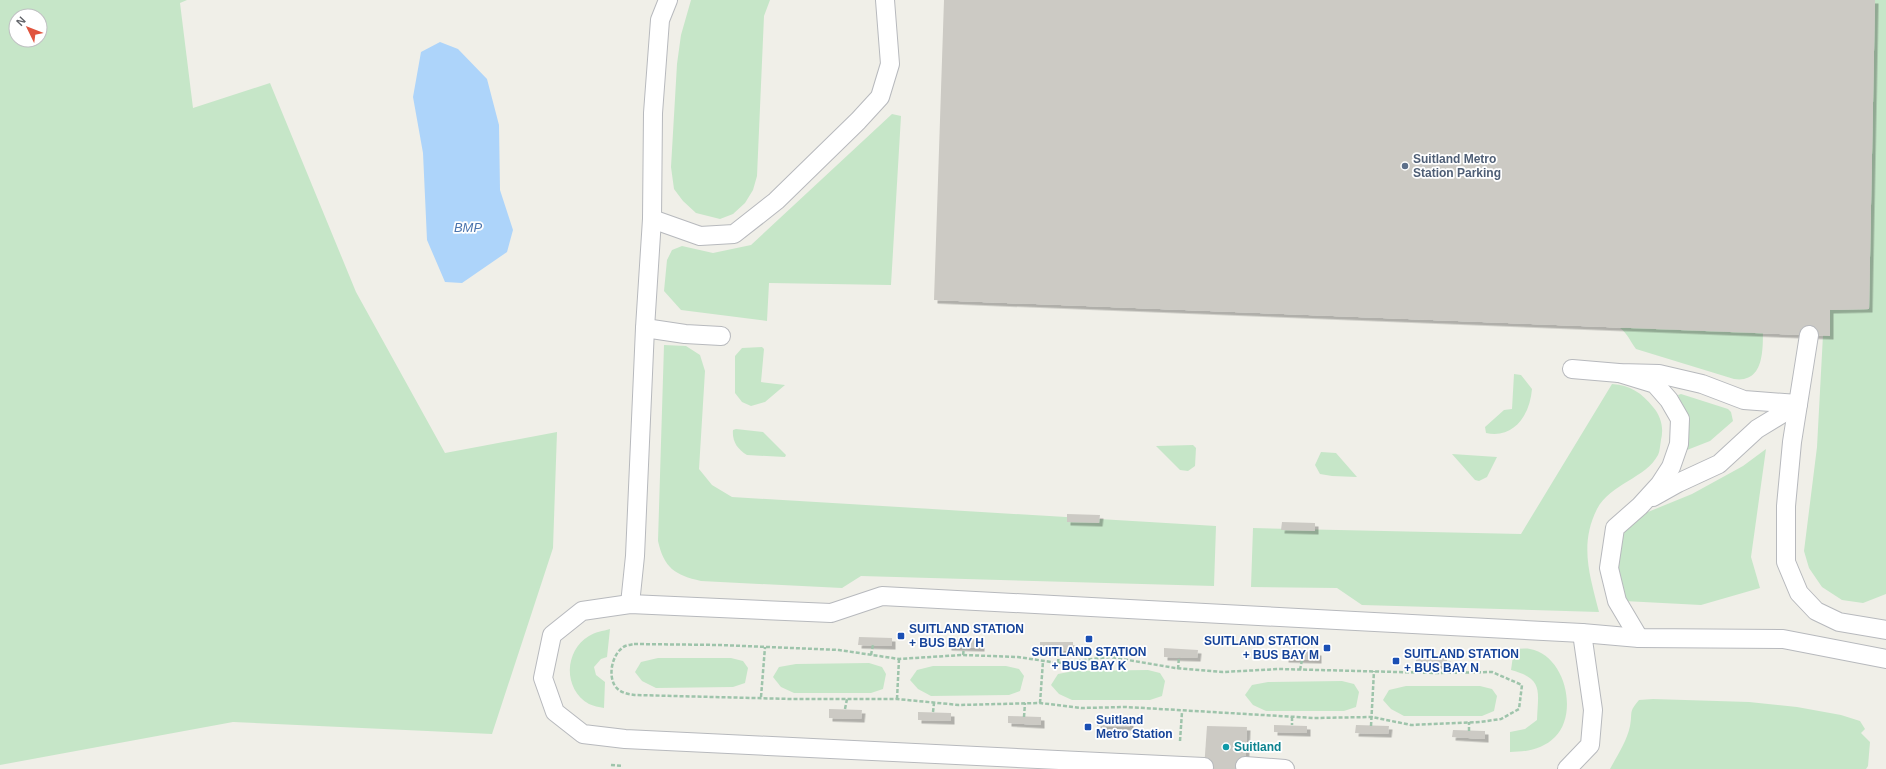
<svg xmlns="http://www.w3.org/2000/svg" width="1886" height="769" font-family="Helvetica,sans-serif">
<defs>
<filter id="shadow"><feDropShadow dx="3.5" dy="3.5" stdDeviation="0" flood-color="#0004"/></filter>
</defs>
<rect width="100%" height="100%" fill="#f0efe8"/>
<g fill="#c6e6c8" fill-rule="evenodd">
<path d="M0,0H187L180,3L193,108L270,83L356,292L445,453L557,432L553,548L492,734L233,722L0,765ZM16,16H40V40H16Z"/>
<polygon points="691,0 770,0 764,16 757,176 753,190 745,203 733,214 720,219 696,213 683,201 674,189 671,167 677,64 681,35"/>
<polygon points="1875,0 1886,0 1886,594 1863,603 1842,600 1822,587 1809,568 1804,551 1817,447 1823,335 1830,335 1830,310 1869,309"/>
<polygon points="892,114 901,116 891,285 769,283 767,321 681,310 664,291 667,260 672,250 682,246 713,253 751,245"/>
<path d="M1763,316C1762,339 1769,384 1734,379L1636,349C1630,341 1628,334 1620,328Z"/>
<path d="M664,345L686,346L700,355L705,371L699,469L712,485L732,497L1216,526L1214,586L861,576L842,588L701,581C675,575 664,568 658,541Z"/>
<polygon points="762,347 764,349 761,382 785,385 765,402 751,406 742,402 735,393 735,356 742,348"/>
<path d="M1514,374L1521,375L1532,389C1530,414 1515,439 1486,433L1485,427L1504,410L1512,409Z"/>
<path d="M1612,384C1630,385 1642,393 1653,407C1661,416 1664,428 1661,440C1660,445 1660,451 1658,455C1646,478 1610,484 1597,509C1579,545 1590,576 1599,612L1362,605L1337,588L1251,587L1253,528L1521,534Z"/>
<polygon points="1681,394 1728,409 1731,412 1733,421 1710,441 1687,450 1689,425 1678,395"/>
<path d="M736,429L763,432L786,455L785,457L747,455C737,449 732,441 733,430Z"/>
<polygon points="1193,445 1196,448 1195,466 1188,471 1180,470 1156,446"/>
<polygon points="1766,449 1751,557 1760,588 1701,605 1624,601 1615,554 1621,539 1629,524 1643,514 1692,494 1743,466"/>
<polygon points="1321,452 1336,453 1357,477 1332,476 1320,474 1315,465"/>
<polygon points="1452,454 1497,457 1487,477 1479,481 1475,480"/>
<path d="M610,629L607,657L601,659L594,667L596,675L605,682L604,708C599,707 593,706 589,704C563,689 564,651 589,636C595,632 603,631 610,629Z"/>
<path d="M1514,649C1519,649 1525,648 1530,649C1565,655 1579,713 1555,737C1543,749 1527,752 1510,752V732L1525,729L1537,720C1538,691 1544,679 1511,670Z"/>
<polygon points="658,658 731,658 743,661 748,668 745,683 733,687 656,688 642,681 635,672 641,662"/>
<polygon points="869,663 882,667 886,674 883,689 871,693 794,693 781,687 773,677 779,667 796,664"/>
<polygon points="933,666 1006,666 1019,669 1024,676 1020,691 1009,695 931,696 918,689 910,680 917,670"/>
<polygon points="1148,670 1160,673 1165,681 1162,696 1150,700 1072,700 1059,694 1051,685 1058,674 1074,671"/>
<polygon points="1342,681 1354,684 1359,692 1356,707 1344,711 1266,711 1253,705 1245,695 1252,685 1268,682"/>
<polygon points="1406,686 1480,686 1492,689 1497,696 1494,711 1482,716 1404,716 1391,709 1383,700 1389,690"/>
<path d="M1653,699L1749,702L1797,707L1841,715L1860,721L1865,729L1861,733L1870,742L1868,766L1866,769H1610C1617,756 1627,741 1630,726C1633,711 1628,713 1639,700Z"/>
</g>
<polygon fill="#add4fa" points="440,42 458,49 487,79 499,125 500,190 513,230 507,252 462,283 445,282 427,240 423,153 413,97 421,52"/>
<g fill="#cccac4" filter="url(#shadow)">
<polygon points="944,0 1875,0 1869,309 1830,310 1830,336 934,300"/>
<polygon points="1067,514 1100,515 1099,523 1067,522"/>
<polygon points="1282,522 1315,523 1315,531 1281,530"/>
<polygon points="859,637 892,638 892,646 858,645"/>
<polygon points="948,639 981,639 981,648 948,647"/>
<polygon points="1040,642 1073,642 1073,651 1040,650"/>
<polygon points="1164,648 1198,650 1197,658 1164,657"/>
<polygon points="1286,651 1318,652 1318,660 1285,659"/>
<polygon points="1416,657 1447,658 1447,666 1416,665"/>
<polygon points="829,709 862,710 861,719 829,718"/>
<polygon points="918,712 951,713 951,721 918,720"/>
<polygon points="1008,716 1041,717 1041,725 1008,723"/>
<polygon points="1097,718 1130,719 1130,727 1097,726"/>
<polygon points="1274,725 1307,726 1307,733 1274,732"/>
<polygon points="1356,725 1389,726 1388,734 1355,733"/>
<polygon points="1207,726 1247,727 1245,769 1204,769"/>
<polygon points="1453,730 1485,731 1485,739 1452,737"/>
</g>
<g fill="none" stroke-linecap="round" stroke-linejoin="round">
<defs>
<g id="lane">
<polyline points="652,219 700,236 734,234 776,201 858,121 880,97 890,64 885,0"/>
<polyline points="645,328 685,334 721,336"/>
<polyline points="1809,335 1792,442 1786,506 1786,562 1799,593 1816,611 1839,622 1886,630"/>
<polyline points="1572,369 1619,373 1659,374 1702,384 1744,400 1798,404"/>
<polyline points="1619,373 1655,384 1669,400 1680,419 1679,444 1671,467 1660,484 1640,506 1615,528 1609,568 1617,601 1639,638"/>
<polyline points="1653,497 1678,483 1719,464 1757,429 1798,404"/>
<polyline points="630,604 635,556 645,328 652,219 653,113 660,20 668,0"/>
<polyline points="1245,766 1285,769"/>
<polyline points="1204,767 625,739 583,734 555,712 543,678 552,635 582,611 630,604 831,613 882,596 1582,633 1639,638 1783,639 1886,659"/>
<polyline points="1567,769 1590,745 1593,710 1582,633"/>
</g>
</defs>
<use href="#lane" stroke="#b7b9bd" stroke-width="20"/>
<g stroke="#9ec4ab" stroke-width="2.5" stroke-dasharray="4 2" stroke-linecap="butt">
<path d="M634,644L721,645L839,650L899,659L963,655L1018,657L1058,663L1110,657L1175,668L1223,672L1279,669L1437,673L1492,672L1522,685L1519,709L1501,719L1480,722L1411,725L1372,717L1314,718L1126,707L1081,708L1040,703L959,705L897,699H792L635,695C628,694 620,693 615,686C608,675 612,656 622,648C625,645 630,645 634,644Z"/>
<polyline points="871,655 873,645"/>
<polyline points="963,655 964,648"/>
<polyline points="1058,663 1059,651"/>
<polyline points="1178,669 1179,657"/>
<polyline points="1300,670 1302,660"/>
<polyline points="1431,673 1433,666"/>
<polyline points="761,697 765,647"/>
<polyline points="897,699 899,659"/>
<polyline points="1040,703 1043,661"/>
<polyline points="845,709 847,699"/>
<polyline points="933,712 934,703"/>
<polyline points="1024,717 1025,703"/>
<polyline points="1292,717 1292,725"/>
<polyline points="1371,726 1374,671"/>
<polyline points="1469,731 1469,722"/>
<polyline points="1180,741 1182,712"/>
<polyline points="611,765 623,766"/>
</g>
<use href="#lane" stroke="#fff" stroke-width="18"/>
</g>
<circle fill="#5c6f8a" stroke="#fff" stroke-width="1.5" cx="1405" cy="166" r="4"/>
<g fill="#1a4fb4" stroke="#fff" stroke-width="1.5">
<rect x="897" y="632" width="8" height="8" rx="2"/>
<rect x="1085" y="635" width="8" height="8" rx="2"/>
<rect x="1323" y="644" width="8" height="8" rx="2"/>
<rect x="1392" y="657" width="8" height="8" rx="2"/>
<rect x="1084" y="723" width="8" height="8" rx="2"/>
</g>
<circle fill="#0f9aa8" stroke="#fff" stroke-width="1.5" cx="1226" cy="747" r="4"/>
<g text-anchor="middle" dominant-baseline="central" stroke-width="3.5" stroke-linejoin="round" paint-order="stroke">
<g font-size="12" font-weight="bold" fill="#4e5e75" stroke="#fff" text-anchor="start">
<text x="1413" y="159">Suitland Metro<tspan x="1413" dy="14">Station Parking</tspan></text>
</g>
<g font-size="12" font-weight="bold" fill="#164399" stroke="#fff" text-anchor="start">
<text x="909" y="629">SUITLAND STATION<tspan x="909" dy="14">+ BUS BAY H</tspan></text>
<text x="1319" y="641" text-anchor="end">SUITLAND STATION<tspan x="1319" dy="14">+ BUS BAY M</tspan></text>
<text x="1089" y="652" text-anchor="middle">SUITLAND STATION<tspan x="1089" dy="14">+ BUS BAY K</tspan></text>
<text x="1404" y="654">SUITLAND STATION<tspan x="1404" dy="14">+ BUS BAY N</tspan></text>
<text x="1096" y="720">Suitland<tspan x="1096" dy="14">Metro Station</tspan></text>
</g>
<g font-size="12" font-weight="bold" fill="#0d838f" stroke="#fff" text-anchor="start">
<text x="1234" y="747">Suitland</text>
</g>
<g font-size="13" font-style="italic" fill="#4a74ad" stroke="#fff">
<text x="468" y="227">BMP</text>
</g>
</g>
<g transform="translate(28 28) rotate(313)"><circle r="19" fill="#ffffff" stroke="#bfc0c2"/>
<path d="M0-3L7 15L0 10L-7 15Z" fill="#e0543e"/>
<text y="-6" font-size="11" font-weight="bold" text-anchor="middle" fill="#5f6267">N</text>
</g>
</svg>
